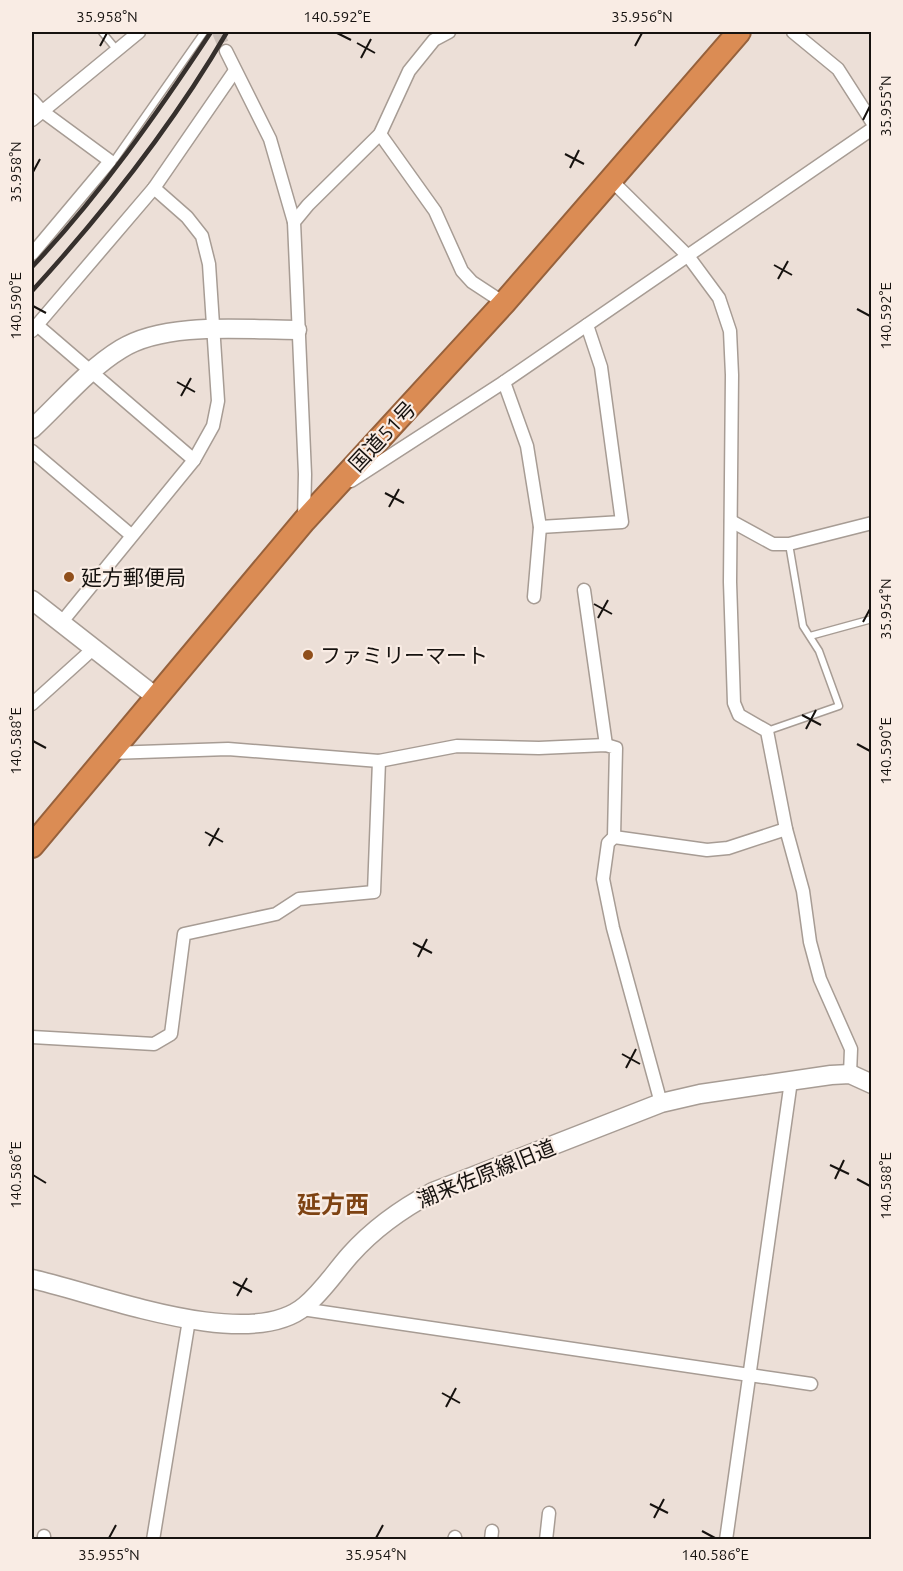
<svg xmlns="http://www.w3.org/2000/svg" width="903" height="1571" font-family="Ubuntu,'Noto Sans JP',sans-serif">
<rect width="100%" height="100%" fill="#ecdfd7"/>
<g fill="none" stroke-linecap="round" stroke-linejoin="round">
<polyline stroke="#ccc0b9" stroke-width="12" stroke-dasharray="12 6" stroke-linecap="butt" points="218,32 226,51"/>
<defs>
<g id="lane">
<polyline points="102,32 117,50"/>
<polyline points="111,161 115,159 204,32"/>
<polyline points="810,636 872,619"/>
<polyline points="767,731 839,706 819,651 803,626 789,544"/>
</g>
<g id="street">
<polyline points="793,32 838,69 872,122"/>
<polyline points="226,51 270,139 294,222"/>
<polyline points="32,100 42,111 110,161 32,254"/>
<polyline points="32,120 139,32"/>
<polyline points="380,134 435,211 462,271 472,282 504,303"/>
<polyline points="611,180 688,256 719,298 730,331 732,375 730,582 734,703 739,715 767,731 786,829 803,891 810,942 820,979 851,1049 850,1074"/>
<polyline points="37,325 194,460"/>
<polyline points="32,331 154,188 234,72"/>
<polyline points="504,382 527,446 540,527 534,597"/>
<polyline points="32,451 131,535"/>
<polyline points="351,481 504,382 872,129"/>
<polyline points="304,520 305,474 294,222 308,205 380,134 409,71 434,40 449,32"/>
<polyline points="731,521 773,544 789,544 872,523"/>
<polyline points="540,527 622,522 601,367 587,325"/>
<polyline points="584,590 606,745"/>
<polyline points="61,623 194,460 213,426 218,401 209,264 202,236 187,217 154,188"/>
<polyline points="32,704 94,648"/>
<polyline points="110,753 228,749 379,761 457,746 539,748 606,745 616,748 614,837 608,843 603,879 613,928 661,1103"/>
<polyline points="614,837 707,850 728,848 786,829"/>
<polyline points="32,1037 154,1044 171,1034 184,934 276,914 299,899 374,892 379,761"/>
<polyline points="302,1309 811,1384"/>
<polyline points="44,1540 44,1536"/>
<polyline points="153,1540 189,1320"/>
<polyline points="454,1540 455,1537"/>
<polyline points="491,1540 492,1531"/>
<polyline points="546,1540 549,1513"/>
<polyline points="726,1540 791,1081"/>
</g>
<g id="secondary">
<path d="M32,429C60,403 88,369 121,349C166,321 245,330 297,330"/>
<polyline points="32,600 156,697"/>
<path d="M32,1279C97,1293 248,1354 305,1306C323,1291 335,1272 350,1255C374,1228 401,1209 433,1192L661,1103L700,1094L831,1075L850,1074L872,1084"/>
</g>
<polyline id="highway" points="32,846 304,521 504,303 739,32"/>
</defs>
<use href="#lane" stroke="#a79c94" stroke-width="9"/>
<use href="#street" stroke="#a79c94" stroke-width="15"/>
<use href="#secondary" stroke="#a79c94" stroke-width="21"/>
<use href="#highway" stroke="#96613c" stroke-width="26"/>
<use href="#lane" stroke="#fff" stroke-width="6"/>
<use href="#street" stroke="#fff" stroke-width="12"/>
<use href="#secondary" stroke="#fff" stroke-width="18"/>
<use href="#highway" stroke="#db8c54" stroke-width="22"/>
<g stroke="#36302d" stroke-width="4.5">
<path d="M32,267C99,196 157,114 211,32"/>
<path d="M32,291C105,211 173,125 227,32"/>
</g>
</g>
<path fill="none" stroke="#16120f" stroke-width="2" d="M337,33L351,40M357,43L375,53M100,46L107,33M635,46L642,33M361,58L371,39M863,120L870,106M565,154L584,164M570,168L579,150M33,172L40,159M774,265L792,275M778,279L788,261M33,306L46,313M857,309L870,316M177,382L195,392M181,396L191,378M385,493L404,503M389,507L399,489M594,604L612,614M598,618L608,600M863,622L870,609M802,715L821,725M806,729L816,710M33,741L46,748M857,744L870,751M205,832L223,842M209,846L219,828M413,943L432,953M418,957L427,939M622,1054L640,1064M626,1068L636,1049M830,1165L849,1174M33,1175L46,1183M835,1179L844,1160M857,1179L870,1186M233,1282L252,1292M237,1296L247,1278M442,1393L460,1403M446,1407L456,1388M650,1504L668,1513M654,1518L664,1499M702,1531L715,1538M109,1538L116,1525M376,1538L383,1525"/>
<g fill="#904f1b" stroke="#f9ece4" stroke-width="2">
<circle cx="69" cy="577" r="6"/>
<circle cx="308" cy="655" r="6"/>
</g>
<g text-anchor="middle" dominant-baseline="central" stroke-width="4.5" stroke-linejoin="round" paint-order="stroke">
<g font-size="21" fill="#16120f" stroke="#f9ece4">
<text transform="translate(382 436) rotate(-47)">国道51号</text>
<text transform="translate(486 1173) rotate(-22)">潮来佐原線旧道</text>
</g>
<g font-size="21" fill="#16120f" stroke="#f9ece4" text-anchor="start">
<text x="81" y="577">延方郵便局</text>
<text x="320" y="655">ファミリーマート</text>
</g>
<g font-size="24" font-weight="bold" fill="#7e4313" stroke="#f9ece4">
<text x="333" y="1204">延方西</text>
</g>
</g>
<rect width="903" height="1571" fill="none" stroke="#f9ece4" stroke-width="66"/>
<rect x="33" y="33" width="837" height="1505" fill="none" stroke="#16120f" stroke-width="2"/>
<g font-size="15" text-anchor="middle" fill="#16120f">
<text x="107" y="22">35.958°N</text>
<text x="337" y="22">140.592°E</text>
<text x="642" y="22">35.956°N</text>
<text transform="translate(886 106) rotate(-90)" y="5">35.955°N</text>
<text transform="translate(16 172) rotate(-90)" y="5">35.958°N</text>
<text transform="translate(16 306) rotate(-90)" y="5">140.590°E</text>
<text transform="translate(886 316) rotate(-90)" y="5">140.592°E</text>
<text transform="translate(886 609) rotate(-90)" y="5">35.954°N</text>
<text transform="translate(16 741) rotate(-90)" y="5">140.588°E</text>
<text transform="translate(886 751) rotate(-90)" y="5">140.590°E</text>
<text transform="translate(16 1175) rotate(-90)" y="5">140.586°E</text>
<text transform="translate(886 1186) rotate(-90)" y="5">140.588°E</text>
<text x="109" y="1560">35.955°N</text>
<text x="376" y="1560">35.954°N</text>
<text x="715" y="1560">140.586°E</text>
</g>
</svg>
